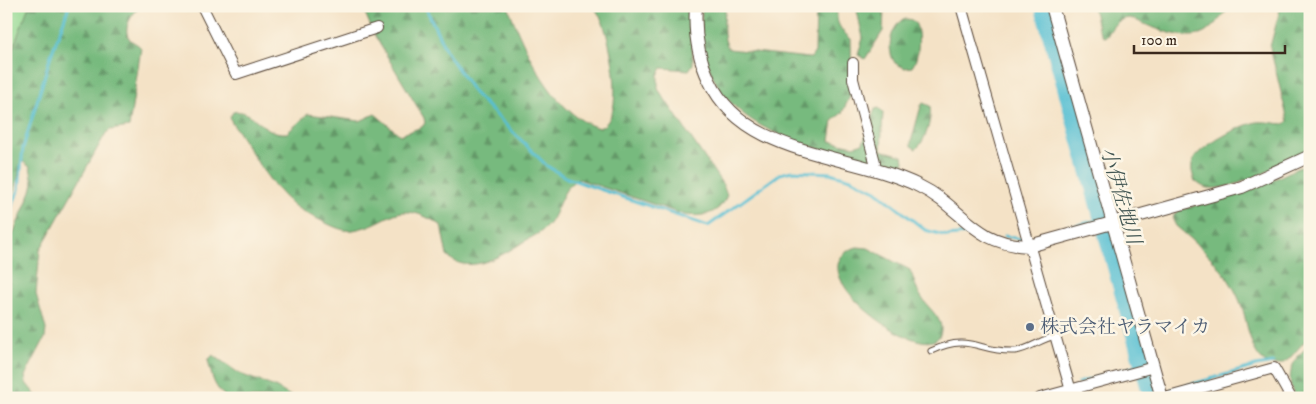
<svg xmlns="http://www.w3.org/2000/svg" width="1316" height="404" font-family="'IM FELL DW Pica','Noto Serif JP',serif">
<defs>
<pattern id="forest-firs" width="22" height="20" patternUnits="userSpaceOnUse" patternTransform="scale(1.25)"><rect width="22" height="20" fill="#77ba7e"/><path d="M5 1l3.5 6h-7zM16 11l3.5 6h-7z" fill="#639767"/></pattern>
</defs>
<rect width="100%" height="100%" fill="#fcf5e5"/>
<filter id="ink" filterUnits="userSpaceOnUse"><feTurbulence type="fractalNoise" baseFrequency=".02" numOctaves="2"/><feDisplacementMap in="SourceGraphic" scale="10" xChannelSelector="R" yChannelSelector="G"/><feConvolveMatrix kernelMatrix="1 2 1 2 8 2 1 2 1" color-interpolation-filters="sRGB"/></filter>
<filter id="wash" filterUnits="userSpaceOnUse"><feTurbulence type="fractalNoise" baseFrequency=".0096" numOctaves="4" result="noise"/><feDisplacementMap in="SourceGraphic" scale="20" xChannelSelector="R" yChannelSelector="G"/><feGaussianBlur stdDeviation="1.12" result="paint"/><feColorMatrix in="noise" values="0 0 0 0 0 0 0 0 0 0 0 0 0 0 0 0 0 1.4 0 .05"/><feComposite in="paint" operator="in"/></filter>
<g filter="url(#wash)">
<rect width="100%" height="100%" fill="#f4e2c6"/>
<polygon fill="#94da94" stroke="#688259" points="6,6 29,6 6,67"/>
<g fill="url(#forest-firs)" stroke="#59724e">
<path d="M29,6H141C133,12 122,28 129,38C132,43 138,43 141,48L129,127L110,130L106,133L40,250L36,294L46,329L45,338L25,376L26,383L38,398H6V370L12,348L6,317V251L31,191L33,183L30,167L22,161L12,202L6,210V67Z"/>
<path d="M362,6H508C523,47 553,115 599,128C627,119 611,44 603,23C601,17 597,12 594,6H690L693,64L689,70L662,68L658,75V89L723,185L727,195C720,214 704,217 685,215L579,179C561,185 559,213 547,226C541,233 532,237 525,241C504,254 470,277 447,256L441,225C393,196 394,223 353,230C344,232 332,226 324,222C312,216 300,211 291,203C267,182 250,149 232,123L230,117L233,112C255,108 260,135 287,133L308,114L360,121L375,114L400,135L422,127L425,123L424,118L375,36Z"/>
<path d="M702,6H726C724,18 721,38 729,49L808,58H811L815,52L816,6H838C834,21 840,30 851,39L852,92L842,113L833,120L830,141L854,146L863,143L875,109L879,108L883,112L881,150L903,156L904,162L901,168L891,169C798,141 694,132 702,6Z"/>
<polygon points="856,6 883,6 884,9 883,31 865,59 858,55 863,38"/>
<path d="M1093,6H1231C1223,15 1215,25 1206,32C1187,44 1149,26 1131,18C1118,18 1113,25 1107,36L1103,37L1098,28Z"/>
<path d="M1281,6H1310V150C1286,162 1235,191 1209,188C1204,188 1199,184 1195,181C1192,173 1190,167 1194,159C1199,147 1244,123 1258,122C1267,121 1276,124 1285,124L1288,121L1270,47Z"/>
<path d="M903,19C908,19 912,19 915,23C921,32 919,59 912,67L905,68L895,63C886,49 890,29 903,19Z"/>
<path d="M923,103L930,106C932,119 926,141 916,149L911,146V142L921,106Z"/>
<path d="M1310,162V338C1297,345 1290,366 1274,365C1250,364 1248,321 1241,304C1228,270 1203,249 1176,226L1173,220L1174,214L1180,210L1256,188Z"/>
<path d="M857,247L868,248L910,270C914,279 916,290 922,298C927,307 940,316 941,327C944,381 784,270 857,247Z"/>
<path d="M1310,345V398H1295C1285,377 1291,359 1310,345Z"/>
<path d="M213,355L240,374L275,387L294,398H227C213,387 212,376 208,360Z"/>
</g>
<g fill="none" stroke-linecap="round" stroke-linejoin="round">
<g stroke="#56bfd3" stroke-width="3">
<polyline points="425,6 446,51 474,93 547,166 567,178 708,226 780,174 792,171 830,173 851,179 876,191 925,230 947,236 968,234"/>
<polyline points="6,219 19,190 23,148 50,58 69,6"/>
<polyline points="1099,219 1103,218"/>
<polyline points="1005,236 1021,239"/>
<polyline points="1035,237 1092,221"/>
<polyline points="1140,365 1144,364"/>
<polyline points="1078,383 1133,367"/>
<polyline points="1171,390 1256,366 1273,363"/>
</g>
<polyline stroke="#56bfd3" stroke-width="19" points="1044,6 1153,398"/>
</g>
</g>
<g filter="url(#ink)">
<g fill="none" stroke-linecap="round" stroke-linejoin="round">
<defs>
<path id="service" d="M931,351C972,332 978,353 1015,351C1028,350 1041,339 1055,336"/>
<g id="minor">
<polyline points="202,6 236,74 377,28"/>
<polyline points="961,6 1073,398"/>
<polyline points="853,63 853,79 875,162 873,169"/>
<polyline points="1040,398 1154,367"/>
<polyline points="1165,398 1274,368 1291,398"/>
</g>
<g id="tertiary">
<path d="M696,6C694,32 698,57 709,80C745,158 850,152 919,186C963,207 973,245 1029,246L1242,187L1310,156"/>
<polyline points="1052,6 1162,398"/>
</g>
</defs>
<use href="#service" stroke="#574637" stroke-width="7"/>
<use href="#minor" stroke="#574637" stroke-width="12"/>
<use href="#tertiary" stroke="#574637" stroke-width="14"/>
<use href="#service" stroke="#fff" stroke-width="5"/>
<use href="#minor" stroke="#fff" stroke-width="10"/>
<use href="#tertiary" stroke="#fff" stroke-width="12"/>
</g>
</g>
<circle fill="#5c6f8a" stroke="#fcf5e5" stroke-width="2" cx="1030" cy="327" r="5"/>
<g text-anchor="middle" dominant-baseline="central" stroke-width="5" stroke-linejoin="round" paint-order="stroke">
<g font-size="19" fill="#4e5e75" stroke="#fcf5e5" text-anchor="start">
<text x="1040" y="327">株式会社ヤラマイカ</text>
</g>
<g font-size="20" font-style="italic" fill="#435754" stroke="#fcf5e5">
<text transform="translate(1120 196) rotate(74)">小伊佐地川</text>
</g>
</g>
<rect width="1316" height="404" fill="none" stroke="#fcf5e5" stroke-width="25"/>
<path d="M1134 45v8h151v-8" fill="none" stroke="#3b2a1e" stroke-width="2.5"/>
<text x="1141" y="45" font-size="15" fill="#3b2a1e" stroke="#fcf5e5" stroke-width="4" paint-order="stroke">100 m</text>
</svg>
